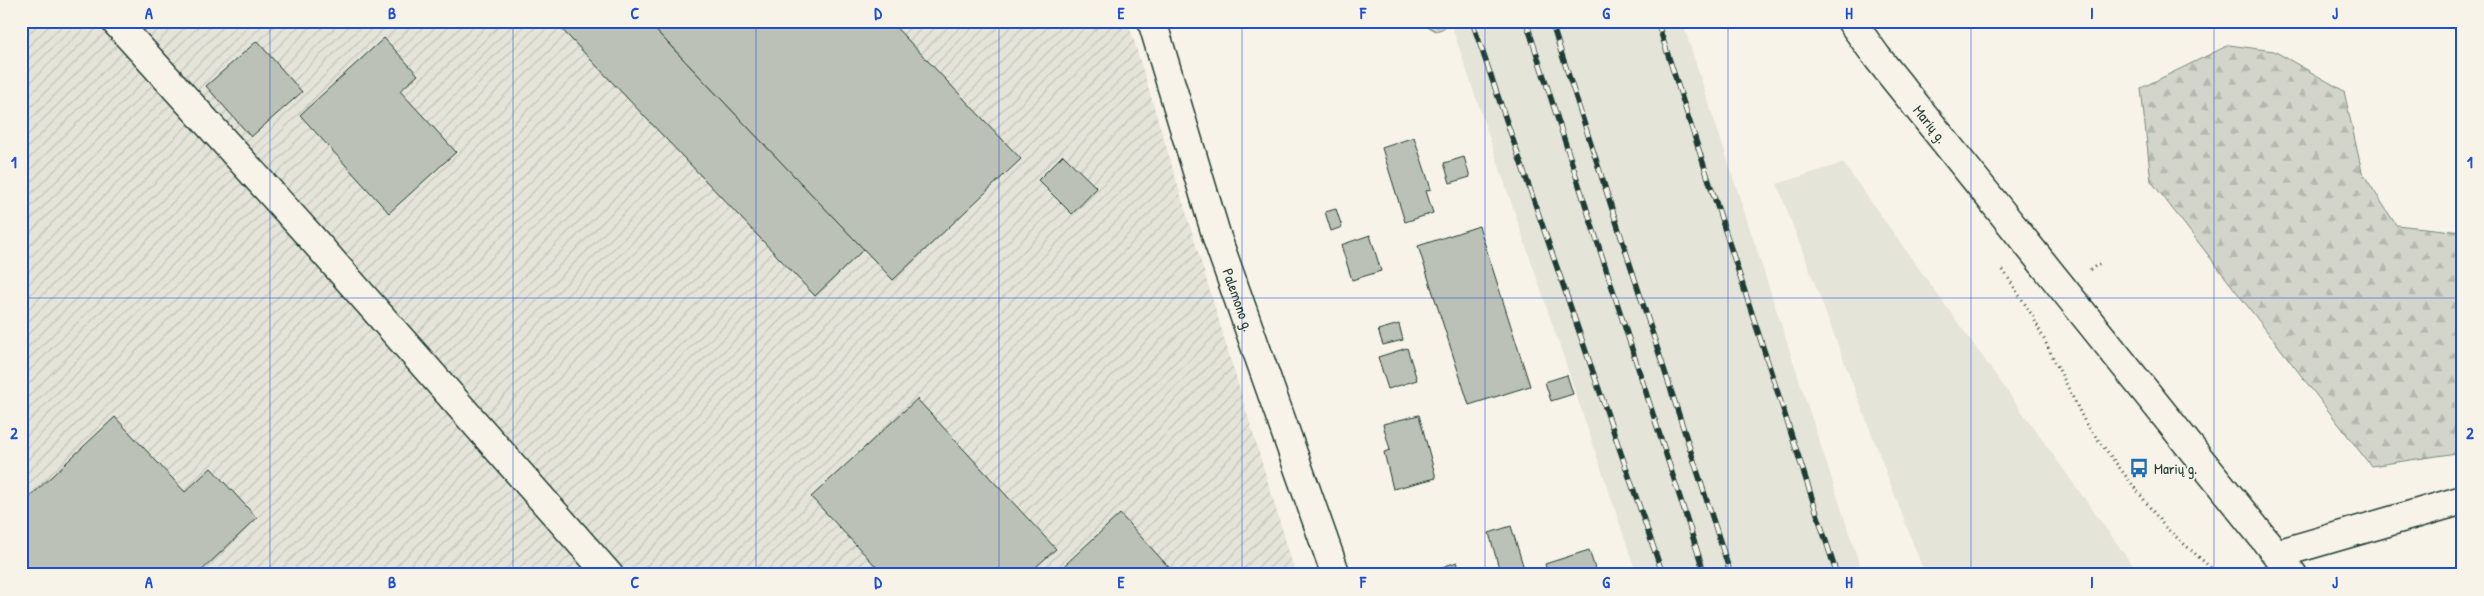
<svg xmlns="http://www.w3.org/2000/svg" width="2484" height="596" font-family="'Patrick Hand',sans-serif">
<defs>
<pattern id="industrial-furrows" width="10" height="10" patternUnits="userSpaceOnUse" patternTransform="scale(1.25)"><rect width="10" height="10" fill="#e5e4d9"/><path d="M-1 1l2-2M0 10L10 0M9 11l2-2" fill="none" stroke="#c4c4bb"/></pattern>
<pattern id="grass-dots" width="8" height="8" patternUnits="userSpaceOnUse" patternTransform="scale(1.25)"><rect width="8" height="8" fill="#d3d5ca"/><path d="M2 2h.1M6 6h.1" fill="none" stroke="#b5b8ae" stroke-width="1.8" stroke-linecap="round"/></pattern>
<pattern id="forest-firs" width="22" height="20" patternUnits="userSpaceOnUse" patternTransform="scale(1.25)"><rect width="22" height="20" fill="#d3d5ca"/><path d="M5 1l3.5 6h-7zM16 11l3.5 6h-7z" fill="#b5b8ae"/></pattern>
</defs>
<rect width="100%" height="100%" fill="#f7f3e8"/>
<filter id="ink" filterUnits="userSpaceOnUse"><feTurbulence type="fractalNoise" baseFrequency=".02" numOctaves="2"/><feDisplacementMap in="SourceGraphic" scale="10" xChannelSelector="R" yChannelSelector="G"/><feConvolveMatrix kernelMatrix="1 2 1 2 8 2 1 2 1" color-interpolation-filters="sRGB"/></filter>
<g filter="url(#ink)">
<g fill="#e5e4d9">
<polygon points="1450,21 1682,21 1863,575 1637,575"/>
<polygon points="1843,163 2128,559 2140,575 1925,575 1777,184"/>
</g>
<polygon fill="url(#industrial-furrows)" points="21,21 1128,21 1296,575 21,575"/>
<polygon fill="url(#grass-dots)" stroke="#79897f" points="1418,21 1450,21 1452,25 1436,31"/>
<polygon fill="url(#forest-firs)" stroke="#79897f" points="2229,45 2274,51 2344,91 2362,172 2396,225 2463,232 2463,452 2371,466 2151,181 2141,88"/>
<g fill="#bbc1b6" stroke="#1f3d34">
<polygon points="554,21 647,21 864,249 815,296"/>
<polygon points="647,21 890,21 1021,159 893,280"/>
<polygon points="384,38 418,75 400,91 456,152 389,213 300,115"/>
<polygon points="257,41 302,92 251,137 206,86"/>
<polygon points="1414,137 1431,189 1426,191 1433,213 1405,222 1382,148"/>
<polygon points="1063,155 1097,188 1072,214 1038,180"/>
<polygon points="1464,157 1470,177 1450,183 1444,163"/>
<polygon points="1336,209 1342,227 1331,231 1325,212"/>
<polygon points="1479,226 1530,386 1469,405 1418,246"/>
<polygon points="1370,235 1381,271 1352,280 1341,245"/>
<polygon points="1399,324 1403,340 1383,345 1378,330"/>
<polygon points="1407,348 1417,380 1388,389 1378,357"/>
<polygon points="1567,375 1573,394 1551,401 1545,382"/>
<polygon points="917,399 1056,549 1027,575 884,575 811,497"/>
<polygon points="1419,415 1436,478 1393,489 1384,452 1390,450 1383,424"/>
<polygon points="115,417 185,492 211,468 257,518 197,575 21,575 21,505"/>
<polygon points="1120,514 1176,575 1054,575"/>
<polygon points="1511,526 1526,575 1501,575 1489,533"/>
<polygon points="1589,550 1597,575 1548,575 1545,564"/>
<polygon points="1457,562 1461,575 1434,575 1433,570"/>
</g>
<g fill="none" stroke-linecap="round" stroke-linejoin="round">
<defs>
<g id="minor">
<polyline points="115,21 309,235 609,575"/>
<polyline points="2277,554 2463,500"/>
</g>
<g id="tertiary">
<path id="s1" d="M1152,21L1218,241L1336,575"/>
<path id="s2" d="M1851,21L1877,57L2293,575"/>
</g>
</defs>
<use href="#minor" stroke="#1f3d34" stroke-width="31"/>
<use href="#tertiary" stroke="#1f3d34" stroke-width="31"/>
<g stroke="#1f3d34" stroke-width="3" stroke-dasharray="1 4" stroke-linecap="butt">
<polyline points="2003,270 2032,315 2086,424 2165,527 2219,575"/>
<polyline points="2090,270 2100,263"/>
</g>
<use href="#minor" stroke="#f7f3e8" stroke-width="28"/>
<use href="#tertiary" stroke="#f7f3e8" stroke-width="28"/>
<defs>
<g id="rail">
<polyline points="1472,21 1663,575"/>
<polyline points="1526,21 1705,575"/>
<polyline points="1551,21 1731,575"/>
<polyline points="1657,21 1837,575"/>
</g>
</defs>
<use href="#rail" stroke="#1f3d34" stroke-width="5.5"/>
<use href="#rail" stroke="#f7f3e8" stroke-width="4" stroke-dasharray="11" stroke-linecap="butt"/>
</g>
</g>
<path fill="none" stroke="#1d4ed8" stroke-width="1" stroke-opacity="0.55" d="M270,21V575M513,21V575M756,21V575M999,21V575M1242,21V575M1485,21V575M1728,21V575M1971,21V575M2214,21V575M21,298H2463"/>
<defs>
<symbol id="bus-bare" viewBox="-9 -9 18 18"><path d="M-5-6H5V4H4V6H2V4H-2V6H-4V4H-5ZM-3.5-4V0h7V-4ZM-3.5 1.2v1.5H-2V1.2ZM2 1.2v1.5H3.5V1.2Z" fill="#1f6fb2" stroke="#f7f3e8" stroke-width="2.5" paint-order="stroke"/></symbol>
</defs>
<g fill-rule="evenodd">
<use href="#bus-bare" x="2125" y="454" width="28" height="28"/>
</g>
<g text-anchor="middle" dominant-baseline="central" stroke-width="4" stroke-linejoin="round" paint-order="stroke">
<g font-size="15" fill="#1f3d34" stroke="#f7f3e8">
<text stroke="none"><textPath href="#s2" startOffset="130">Marių g.</textPath></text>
<text stroke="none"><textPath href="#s1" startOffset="292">Palemono g.</textPath></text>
</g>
<g font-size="15" fill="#1f3d34" stroke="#f7f3e8" text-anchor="start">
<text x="2154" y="468">Marių g.</text>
</g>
</g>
<rect width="2484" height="596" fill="none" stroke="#f7f3e8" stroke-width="55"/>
<rect x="28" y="28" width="2428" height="540" fill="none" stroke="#1d4ed8" stroke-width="2"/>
<g font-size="16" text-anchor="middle" font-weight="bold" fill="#1d4ed8">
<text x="149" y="19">A</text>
<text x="392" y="19">B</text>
<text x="635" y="19">C</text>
<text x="878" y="19">D</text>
<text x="1121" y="19">E</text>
<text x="1363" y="19">F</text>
<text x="1606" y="19">G</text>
<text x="1849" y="19">H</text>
<text x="2092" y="19">I</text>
<text x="2335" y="19">J</text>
<text x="14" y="168">1</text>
<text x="2470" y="168">1</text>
<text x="14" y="439">2</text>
<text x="2470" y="439">2</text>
<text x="149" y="588">A</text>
<text x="392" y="588">B</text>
<text x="635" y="588">C</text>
<text x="878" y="588">D</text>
<text x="1121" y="588">E</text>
<text x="1363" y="588">F</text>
<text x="1606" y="588">G</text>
<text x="1849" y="588">H</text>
<text x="2092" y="588">I</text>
<text x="2335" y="588">J</text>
</g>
</svg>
